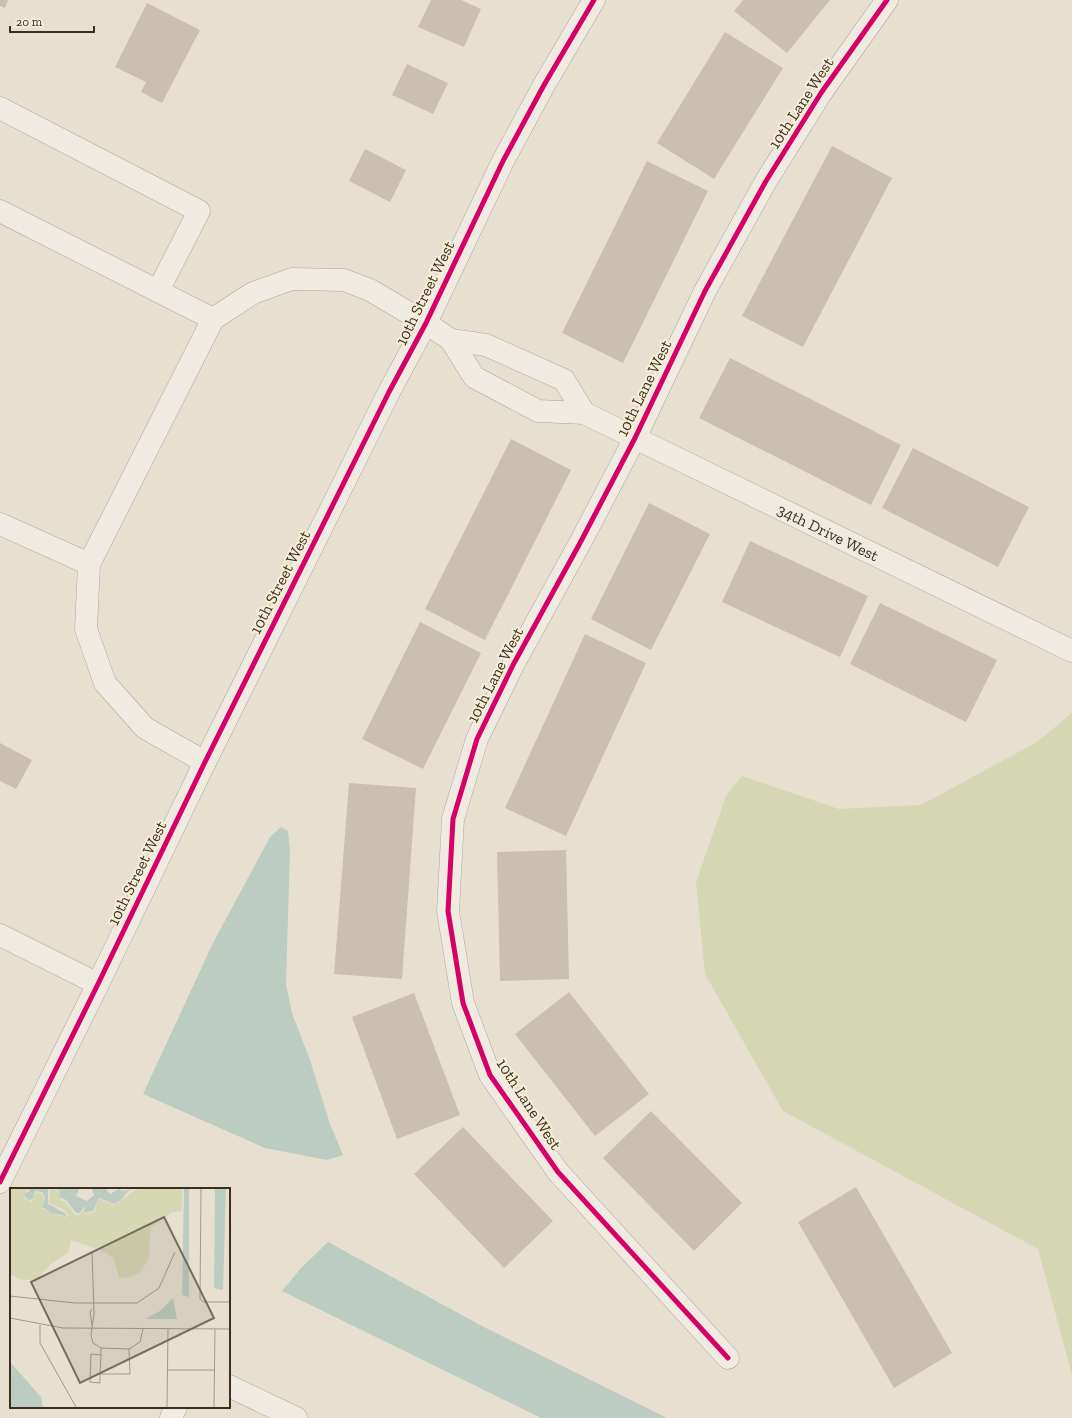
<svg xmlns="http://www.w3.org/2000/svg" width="1072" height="1418" font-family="'Zilla Slab',serif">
<rect width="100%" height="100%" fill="#e7e0d1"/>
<polygon fill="#d6d7b3" points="1072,713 1072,1375 1038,1249 783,1111 705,974 696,882 726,796 742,776 839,809 921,805 1037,742"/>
<g fill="#bcccc2">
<polygon points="281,827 288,831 290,850 286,984 292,1013 310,1060 330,1124 343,1155 327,1160 265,1148 143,1094 213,943 270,837"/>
<polygon points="328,1242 482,1326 667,1418 541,1418 282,1291 301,1268"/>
</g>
<g fill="#cbbfb2">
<polygon points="0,0 8,0 5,8 0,6"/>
<polygon points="431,0 461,0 481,9 464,47 418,27"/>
<polygon points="743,0 830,0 787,53 734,11"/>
<polygon points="147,3 200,30 162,103 141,92 146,82 115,67"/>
<polygon points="725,32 783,68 714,179 657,143"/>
<polygon points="407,64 448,83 433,114 392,95"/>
<polygon points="832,146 892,178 803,347 742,316"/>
<polygon points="365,149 406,170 390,202 349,181"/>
<polygon points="647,161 708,191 623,363 562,333"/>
<polygon points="730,358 901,445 871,505 699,418"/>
<polygon points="511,439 571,470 485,640 425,609"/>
<polygon points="913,448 1029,507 998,567 882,508"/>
<polygon points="649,503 710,534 651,650 591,619"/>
<polygon points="750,541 868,596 840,657 722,602"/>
<polygon points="880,603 997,660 966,722 850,664"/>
<polygon points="420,622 481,653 423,769 362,739"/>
<polygon points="585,634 646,663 566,836 505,808"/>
<polygon points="0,743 32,760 16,789 0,781"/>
<polygon points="349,783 416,788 402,979 334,974"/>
<polygon points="566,850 569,979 500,981 497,852"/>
<polygon points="569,992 649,1094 595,1136 515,1034"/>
<polygon points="414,993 460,1115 397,1139 352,1017"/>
<polygon points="651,1111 742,1203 694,1251 603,1158"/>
<polygon points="463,1127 553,1221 504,1268 414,1174"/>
<polygon points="856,1187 952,1353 894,1388 798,1222"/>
</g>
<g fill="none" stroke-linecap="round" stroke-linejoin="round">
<defs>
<g id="minor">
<polyline points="0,108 199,211 158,291"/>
<polyline points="0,211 213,319"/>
<polyline points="451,340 486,345 564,380 584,413"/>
<polyline points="0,524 89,564"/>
<path id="s1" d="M205,762L145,728L105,683L86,629L89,564L213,319L253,293L292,279L344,280L370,290L426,323L451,340L474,377L538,411L584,413L1072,651"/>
<polyline points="0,935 98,984"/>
<polyline points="0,1182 98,984 205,762 389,392 426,323 503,161 544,85 594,0"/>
<polyline points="728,1358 558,1172 490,1075 463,1003 448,911 453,819 477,739 513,665 580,543 635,438 705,291 766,181 821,93 887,0"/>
<polyline points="229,1386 296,1418"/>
<polyline points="171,1418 176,1407"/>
</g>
</defs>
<use href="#minor" stroke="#ada599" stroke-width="23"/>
<use href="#minor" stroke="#efebe3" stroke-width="22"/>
<defs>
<g id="cycleway">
<polyline points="0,1182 98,984 205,762 389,392 426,323 503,161 544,85 594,0"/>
<polyline points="728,1358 558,1172 490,1075 463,1003 448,911 453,819 477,739 513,665 580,543 635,438 705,291 766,181 821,93 887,0"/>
</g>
</defs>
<use href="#cycleway" stroke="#f7eed8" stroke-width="8"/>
<use href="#cycleway" stroke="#d6006c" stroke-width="5"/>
</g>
<g text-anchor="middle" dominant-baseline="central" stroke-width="4" stroke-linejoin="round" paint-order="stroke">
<g font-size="16" fill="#3d2e20" stroke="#f7eed8">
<text transform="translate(801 103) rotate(-57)">10th Lane West</text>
<text transform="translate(425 293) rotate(-64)">10th Street West</text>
<text transform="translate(644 388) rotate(-64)">10th Lane West</text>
<text stroke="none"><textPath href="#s1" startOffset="1224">34th Drive West</textPath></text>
<text transform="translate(280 582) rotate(-63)">10th Street West</text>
<text transform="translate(495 675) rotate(-63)">10th Lane West</text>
<text transform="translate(137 873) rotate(-64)">10th Street West</text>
<text transform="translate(529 1104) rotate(57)">10th Lane West</text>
</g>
</g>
<g transform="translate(10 1188)">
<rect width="220" height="220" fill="#e7e0d1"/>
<path d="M0,1H18L13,9L22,14L26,4L31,5L34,9L32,21L54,29L58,28L56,23L39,15L40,1L49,3L51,13H55L65,27H70L74,20V26L84,24L89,11L104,17L127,1H172V23L162,24L140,40L139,70L130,84L121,89L109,90L104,71L93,63L61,52L58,65L41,76L27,91L13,92L0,86Z" fill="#d6d7b3"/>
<path d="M19,1H38V16L55,25L56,28L41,25L32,19L35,9L32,4L25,3L23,11L19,12L14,8L15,5L20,3ZM46,1H69L66,8L77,13L84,7L82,1H96L100,6L109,1L112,3L125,1L118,3L112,11L104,16L89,10L83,23L74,25L75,18L70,25H66L56,12L49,9L50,3ZM174,1H179V109L172,107ZM205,1H216L213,102L204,100ZM163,110L167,131H135L150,123ZM0,174L31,209L33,219H0Z" fill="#bcccc2"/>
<path fill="none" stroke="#a3998a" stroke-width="1" d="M191,1L190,111L193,114H220M82,64L84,126L81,147L83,155L91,160L119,161L130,154L133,141M0,108L65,115H127L149,100L165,64M0,130L53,140L220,141M30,137V155L66,219M82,137L80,124L82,121M91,167L81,166L80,194L90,195V186L91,167V160M158,182H204M90,186H120L119,161M157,219L158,141M204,219L205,141"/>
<path fill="#786c5e" fill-opacity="0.15" stroke="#786c5e" stroke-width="2" d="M154,29L204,130L70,195L21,94Z"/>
<rect width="220" height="220" fill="none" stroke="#3d2e20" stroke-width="2"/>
</g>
<path d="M10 26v6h84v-6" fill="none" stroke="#3d2e20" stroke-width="2"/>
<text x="16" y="26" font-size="12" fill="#3d2e20" stroke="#f7eed8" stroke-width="3" paint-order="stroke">20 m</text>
</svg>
